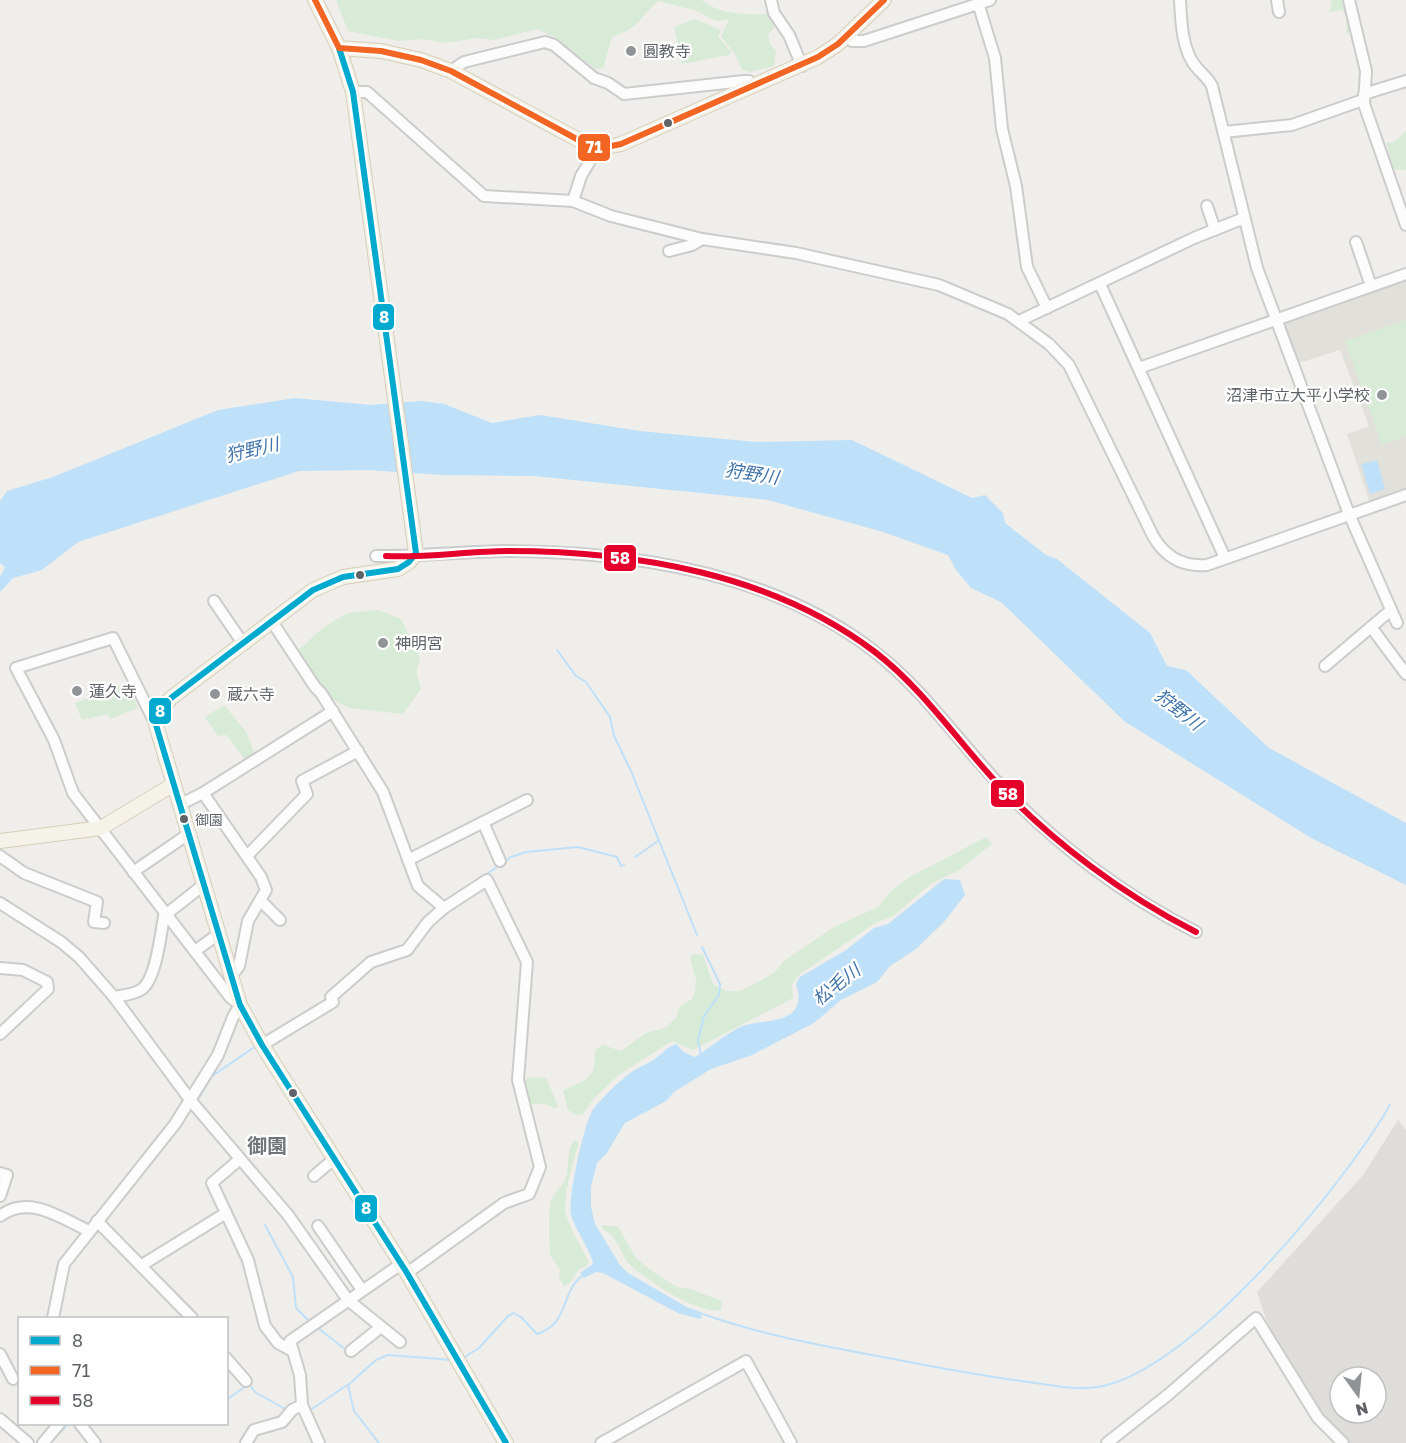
<svg xmlns="http://www.w3.org/2000/svg" width="1406" height="1443" font-family="'Golos Text','Noto Sans JP',sans-serif">
<rect width="100%" height="100%" fill="#efeeea"/>
<path fill="#dfddda" fill-rule="evenodd" d="M1398,1120L1406,1130V1443H1347V1440L1322,1415L1289,1365L1267,1322L1257,1292L1363,1175ZM1340,1377H1376V1413H1340Z"/>
<polygon fill="#e2e0da" points="1406,276 1406,491 1370,503 1347,434 1369,426 1340,350 1296,364 1280,321"/>
<g fill="#d8ebd6">
<path d="M336,0H702C718,15 750,15 771,14L774,28L768,35L770,44L776,51L774,66L750,72L742,70L735,54L721,36L729,20L716,21L697,11L659,1C637,19 643,26 612,37L603,68L595,69L558,39L537,29L494,40L478,38L445,43L424,39L399,41L348,31Z"/>
<polygon points="1330,0 1347,0 1354,35 1346,33 1346,16 1342,10 1329,12 1332,4"/>
<polygon points="695,19 721,30 718,36 731,52 729,55 682,64 674,27"/>
<polygon points="1406,131 1406,170 1393,169 1386,143 1394,142"/>
<polygon points="1406,320 1406,436 1382,445 1345,341"/>
<polygon points="378,610 401,619 420,658 416,672 421,689 403,714 349,708 321,693 297,651 323,628 347,613"/>
<polygon points="128,683 138,708 110,719 108,714 82,720 75,703"/>
<polygon points="224,705 246,732 255,754 245,760 227,735 218,736 205,717"/>
<path d="M986,837L992,844L959,870L932,883L893,916L875,923L799,975L792,984L793,998L693,1050L672,1041L620,1074L594,1098L583,1114L576,1115L568,1110L563,1091C587,1078 596,1080 595,1050L603,1045L621,1051L646,1033L665,1028L676,1018L680,1006L692,999L695,992L696,979L690,959L693,954L703,955L713,984L726,991H740L758,982L775,972L784,961L834,927L878,907L890,892L908,878Z"/>
<polygon points="533,1077 546,1078 558,1106 555,1108 545,1104 527,1104 522,1084 526,1079"/>
<path d="M576,1140L579,1143C573,1163 565,1188 565,1209C565,1219 583,1252 589,1261L586,1267L580,1268L570,1283L564,1286L559,1277L560,1269C557,1265 551,1259 550,1253C549,1245 548,1204 552,1198C557,1189 565,1184 567,1174C569,1163 566,1147 576,1140Z"/>
<path d="M603,1225L618,1227L636,1258L653,1272L677,1287L690,1289L722,1301L721,1310C699,1315 648,1281 631,1266C622,1257 620,1244 611,1235C607,1231 604,1231 601,1226Z"/>
</g>
<g fill="#bfe0f9">
<polygon points="295,398 371,405 422,401 444,404 492,423 540,415 640,431 756,442 852,440 972,498 985,495 1003,513 1005,523 1046,555 1057,559 1150,633 1167,666 1186,670 1269,748 1406,823 1406,885 1311,838 1124,721 1001,602 971,588 956,570 948,555 883,532 768,500 534,476 442,475 368,470 299,471 78,542 42,570 13,578 0,592 0,577 5,567 0,563 0,501 7,491 53,477 218,410"/>
<polygon points="1377,460 1385,489 1370,494 1361,464"/>
<path d="M944,879L960,880L965,895L944,922L916,949L890,966L877,982L841,1000L814,1023L752,1055L711,1069L674,1092L666,1101L625,1123L606,1154L597,1163L591,1187V1207L595,1224L620,1265L628,1273L702,1316L700,1319L678,1313L603,1273L596,1272L584,1278L580,1273L593,1264C592,1253 574,1227 571,1215C567,1200 585,1118 594,1108C603,1097 618,1082 630,1073C638,1067 649,1064 657,1057C664,1052 667,1047 676,1044L685,1053L695,1057C710,1048 723,1036 738,1028C761,1017 810,1028 796,984L800,977L846,950L874,928L888,924Z"/>
</g>
<g fill="none" stroke-linecap="round" stroke-linejoin="round">
<g stroke="#bfe0f9" stroke-width="2">
<polyline points="557,650 576,676 586,682 610,717 614,736 631,771 697,935"/>
<polyline points="635,857 658,841"/>
<polyline points="484,876 511,857 526,852 578,847 617,857 621,866 624,865"/>
<polyline points="454,896 474,882"/>
<polyline points="701,1055 698,1041 704,1016 719,995 720,984 702,947"/>
<polyline points="196,1103 212,1076 256,1046"/>
<polyline points="182,1122 193,1107"/>
<polyline points="265,1225 293,1277 296,1308 311,1323"/>
<path d="M689,1309C752,1333 817,1345 883,1357C929,1366 975,1375 1021,1381C1047,1384 1077,1392 1103,1386C1194,1367 1344,1185 1390,1105"/>
<polyline points="318,1328 346,1350"/>
<path d="M463,1358L479,1348L508,1316L514,1313L521,1317L537,1334C570,1323 560,1293 582,1276"/>
<polyline points="226,1400 249,1384 255,1392 287,1410"/>
<polyline points="309,1411 347,1385"/>
<polyline points="50,1443 68,1424"/>
<polyline points="379,1443 354,1411 348,1385 376,1360 388,1355 452,1360"/>
</g>
<defs>
<g id="minor">
<polyline points="771,0 774,13 789,35 802,66"/>
<path d="M1180,0C1181,21 1182,52 1197,68C1203,75 1208,78 1212,86L1257,268L1349,514L1397,623"/>
<polyline points="1277,0 1279,12"/>
<polyline points="1349,0 1366,71 1364,104 1406,225"/>
<polyline points="978,3 995,58 1002,129 1016,186 1027,267 1047,308"/>
<polyline points="847,35 852,41 864,41 990,0"/>
<polyline points="451,71 464,62 545,42 554,45 594,78 608,83 624,94 744,81 749,81 753,85"/>
<path d="M353,92H367L484,196L573,201L611,216L702,239L796,253L939,285L1008,314L1049,344L1069,365L1153,536C1165,557 1183,567 1207,565L1406,495"/>
<polyline points="1364,94 1406,81"/>
<polyline points="1224,132 1292,125 1363,100"/>
<polyline points="573,201 581,176 597,149"/>
<polyline points="1207,206 1215,230"/>
<polyline points="1356,242 1371,286"/>
<polyline points="669,251 692,245 702,239"/>
<polyline points="1100,284 1225,558"/>
<polyline points="1019,321 1194,238 1244,218"/>
<polyline points="1139,368 1406,274"/>
<path d="M376,556C420,557 465,551 509,551C634,552 774,573 875,652C923,689 958,741 999,784C1054,843 1124,896 1196,932"/>
<polyline points="214,601 242,642"/>
<polyline points="271,620 315,687 321,693 383,792 418,886 444,908"/>
<polyline points="1371,627 1406,674"/>
<polyline points="1325,666 1391,610"/>
<polyline points="203,793 333,711"/>
<polyline points="179,805 203,793 261,877 266,890 248,921 239,966 230,978"/>
<polyline points="483,822 500,861"/>
<polyline points="0,856 24,873 97,902 94,922 104,923"/>
<polyline points="247,856 307,794 302,781 358,751"/>
<polyline points="408,860 527,800"/>
<polyline points="133,872 187,835"/>
<polyline points="261,901 280,920"/>
<polyline points="0,903 61,942 79,957 114,997 191,1101 288,1215 348,1300 400,1342"/>
<polyline points="195,951 217,935"/>
<polyline points="0,968 23,970 47,982 48,989 0,1034"/>
<path d="M114,997C123,995 134,995 142,989C156,979 161,933 164,916L202,886"/>
<polyline points="262,1045 333,1002 331,997 371,962 407,950 428,922 444,908 487,880 527,962 518,1080 540,1167 529,1194 504,1203 407,1273"/>
<polyline points="240,1159 212,1183 248,1260 265,1326 278,1343 293,1351"/>
<polyline points="0,1173 7,1175 0,1196"/>
<polyline points="314,1176 334,1159"/>
<path d="M0,1216C29,1194 61,1218 89,1231"/>
<polyline points="97,1221 192,1318"/>
<polyline points="318,1226 362,1290"/>
<polyline points="142,1265 226,1213"/>
<polyline points="53,1318 64,1264 175,1124 218,1055 233,1017 240,1005 230,997 73,793 54,740 16,668 113,638 156,725"/>
<polyline points="351,1351 381,1327"/>
<polyline points="0,1354 13,1379"/>
<polyline points="226,1358 246,1381"/>
<polyline points="0,1419 28,1443"/>
<polyline points="80,1424 95,1443"/>
<polyline points="43,1443 59,1424"/>
<polyline points="246,1443 254,1430 282,1422 292,1410 302,1405"/>
<polyline points="319,1443 302,1405 300,1375 290,1341 401,1264"/>
<polyline points="601,1443 746,1361 791,1443"/>
<polyline points="1107,1443 1169,1394 1256,1318 1318,1418 1343,1443"/>
</g>
<g id="major">
<polyline points="315,0 339,48 381,51 421,60 451,71 586,144 597,149 621,144 818,57 838,44 884,0"/>
<polyline points="339,48 353,92 416,553 409,562 398,569 343,577 313,590 171,698 159,712 156,725 240,1005 262,1045 407,1273 506,1443"/>
<polyline points="0,841 101,828 174,784"/>
</g>
</defs>
<use href="#minor" stroke="#cbcccc" stroke-width="14"/>
<use href="#major" stroke="#d7ceb8" stroke-width="16"/>
<use href="#minor" stroke="#fdfcfc" stroke-width="10"/>
<use href="#major" stroke="#f4f2e9" stroke-width="14"/>
<defs>
<polyline id="bus-1" points="339,48 353,92 416,553 409,562 398,569 343,577 313,590 171,698 159,712 156,725 240,1005 262,1045 407,1273 506,1443"/>
<polyline id="bus-2" points="315,0 339,48 381,51 421,60 451,71 586,144 597,149 621,144 818,57 838,44 884,0"/>
<path id="bus-3" d="M386,556C427,558 468,551 508,551C634,551 773,574 875,652C922,688 957,740 997,783C1052,842 1125,896 1196,932"/>
</defs>
<use href="#bus-1" stroke="#fff" stroke-width="10"/>
<use href="#bus-2" stroke="#fff" stroke-width="10"/>
<use href="#bus-3" stroke="#fff" stroke-width="10"/>
<use href="#bus-1" stroke="#00a9ce" stroke-width="6"/>
<use href="#bus-2" stroke="#f26522" stroke-width="6"/>
<use href="#bus-3" stroke="#e4002b" stroke-width="6"/>
</g>
<g fill="#919496" stroke="#fff" stroke-width="2">
<circle cx="631" cy="51" r="6"/>
<circle cx="1382" cy="395" r="6"/>
<circle cx="383" cy="643" r="6"/>
<circle cx="77" cy="691" r="6"/>
<circle cx="215" cy="694" r="6"/>
</g>
<g fill="#5f6368" stroke="#fff" stroke-width="2">
<circle cx="668" cy="123" r="5"/>
<circle cx="360" cy="575" r="5"/>
<circle cx="184" cy="819" r="5"/>
<circle cx="293" cy="1093" r="5"/>
</g>
<g text-anchor="middle" dominant-baseline="central" stroke-width="4.5" stroke-linejoin="round" paint-order="stroke">
<g font-size="14" fill="#5f6368" stroke="#fff" text-anchor="start">
<text x="195" y="819">御園</text>
</g>
<g font-size="16" fill="#5f6368" stroke="#fff" text-anchor="start">
<text x="643" y="51">圓教寺</text>
<text x="1370" y="395" text-anchor="end">沼津市立大平小学校</text>
<text x="395" y="643">神明宮</text>
<text x="89" y="691">蓮久寺</text>
<text x="227" y="694">蔵六寺</text>
</g>
<g font-size="18" font-style="italic" fill="#4174aa" stroke="#fff">
<text transform="translate(252 449) rotate(-13)">狩野川</text>
<text transform="translate(752 473) rotate(9)">狩野川</text>
<text transform="translate(1179 709) rotate(38)">狩野川</text>
<text transform="translate(836 984) rotate(-38)">松毛川</text>
</g>
<g font-size="20" font-weight="bold" fill="#70757a" stroke="#fff">
<text x="267" y="1145">御園</text>
</g>
</g>
<g stroke="#fff" stroke-width="2">
<rect x="577" y="133" width="34" height="29" rx="6" fill="#f26522"/>
<rect x="372" y="303" width="23" height="28" rx="6" fill="#00a9ce"/>
<rect x="603" y="544" width="34" height="28" rx="6" fill="#e4002b"/>
<rect x="148" y="697" width="24" height="28" rx="6" fill="#00a9ce"/>
<rect x="990" y="779" width="35" height="29" rx="6" fill="#e4002b"/>
<rect x="354" y="1194" width="24" height="29" rx="6" fill="#00a9ce"/>
</g>
<g font-size="16" text-anchor="middle" font-weight="bold" fill="#fff">
<text x="594" y="153">71</text>
<text x="384" y="323">8</text>
<text x="620" y="564">58</text>
<text x="160" y="717">8</text>
<text x="1008" y="800">58</text>
<text x="366" y="1214">8</text>
</g>
<rect x="18" y="1317" width="210" height="108" fill="#ffffff" stroke="#bfc1c3" stroke-width="1.5"/>
<rect x="30" y="1336" width="30" height="9" fill="#00a9ce" stroke="#bfc1c3" stroke-width="1.5"/>
<text x="72" y="1347" font-size="18" fill="#5f6368">8</text>
<rect x="30" y="1366" width="30" height="9" fill="#f26522" stroke="#bfc1c3" stroke-width="1.5"/>
<text x="72" y="1377" font-size="18" fill="#5f6368">71</text>
<rect x="30" y="1396" width="30" height="9" fill="#e4002b" stroke="#bfc1c3" stroke-width="1.5"/>
<text x="72" y="1407" font-size="18" fill="#5f6368">58</text>
<g transform="translate(1358 1395) rotate(165)"><circle r="28" fill="#ffffff" stroke="#bfc1c3" stroke-width="1.5"/>
<path d="M0-4.5L10 22L0 15L-10 22Z" fill="#919496"/>
<text y="-9" font-size="16" font-weight="bold" text-anchor="middle" fill="#5f6368">N</text>
</g>
</svg>
